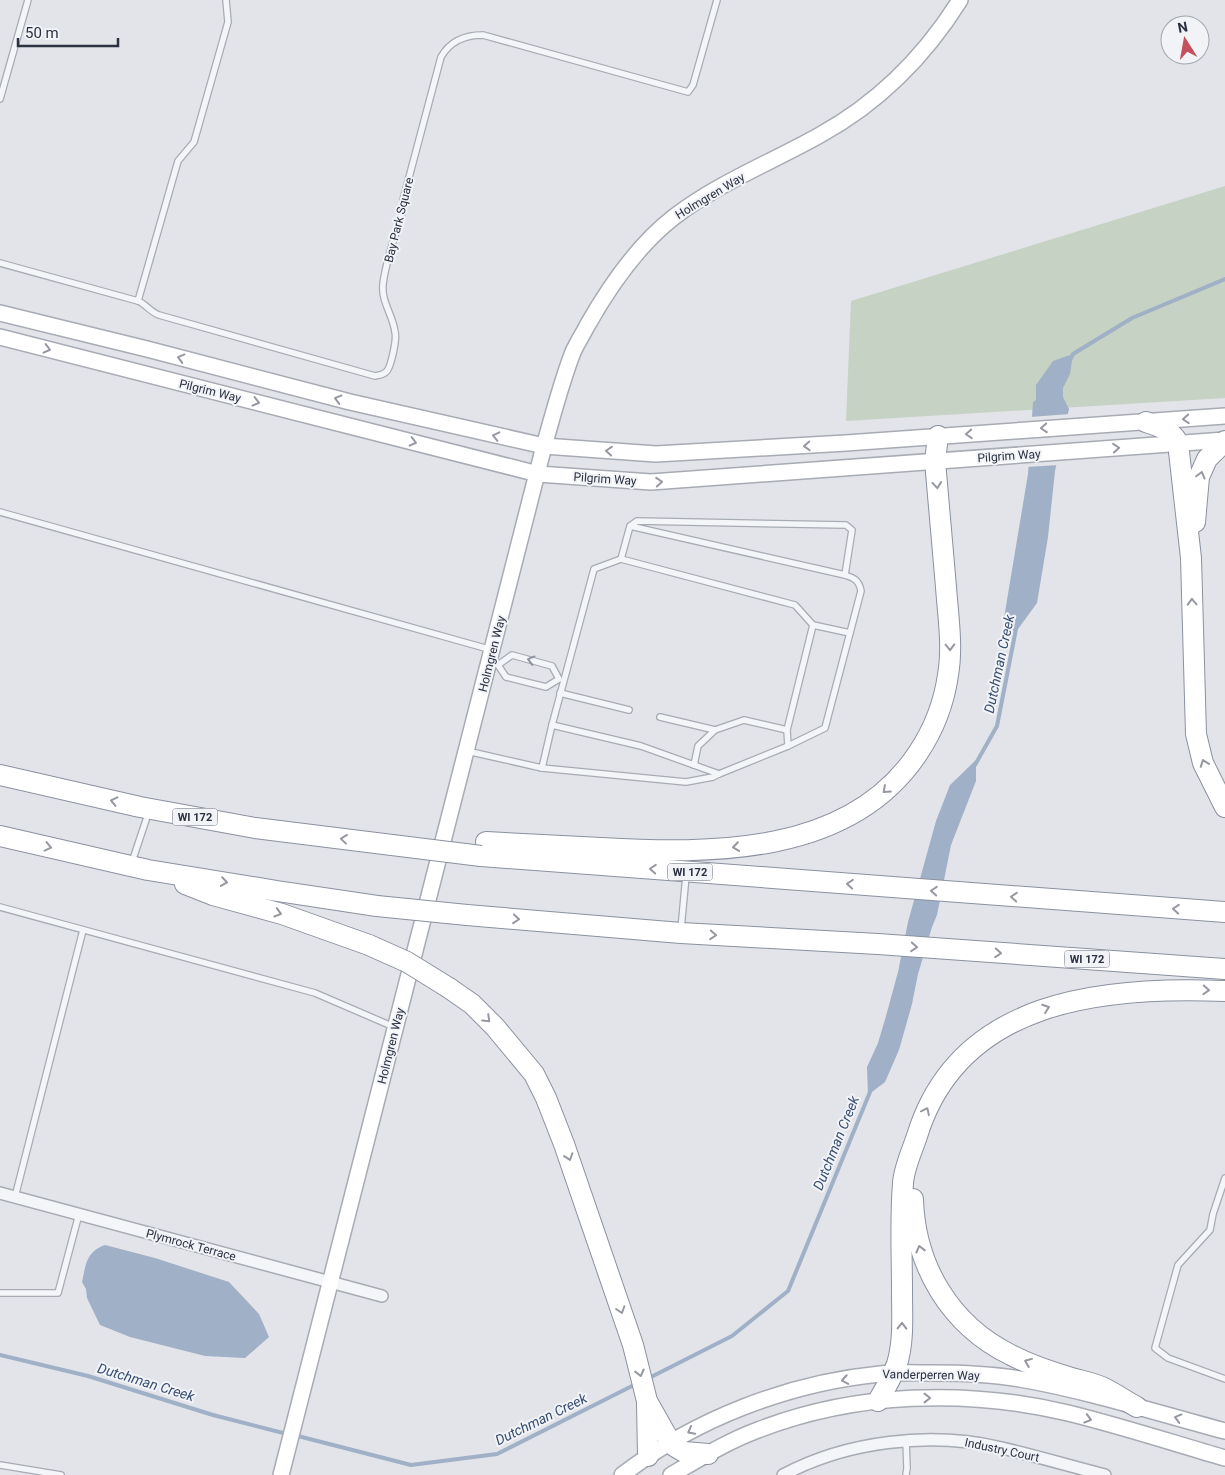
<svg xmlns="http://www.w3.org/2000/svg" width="1225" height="1475" font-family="Roboto,sans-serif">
<rect width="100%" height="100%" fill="#e2e4e9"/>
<polygon fill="#c6d2c3" points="1225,186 1225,398 846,421 851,301"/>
<g fill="#a0b0c6">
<polygon points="1073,354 1070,374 1063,388 1063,397 1069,409 1055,471 1048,537 1037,603 1015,633 1004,618 1028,474 1033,402 1036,400 1036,385 1053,361"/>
<polygon points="976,760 976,781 951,845 937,915 932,927 918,974 912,1004 899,1050 885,1082 868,1095 867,1067 878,1043 886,1016 898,972 908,922 936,821 950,785"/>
<path d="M105,1245L155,1258L229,1282L259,1314L269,1337L245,1358L205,1356L130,1337L100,1325L87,1298L86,1289L82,1282C86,1264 86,1252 105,1245Z"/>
</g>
<polygon fill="#e2e4e9" points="1070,414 1059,465 1026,467 1030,417"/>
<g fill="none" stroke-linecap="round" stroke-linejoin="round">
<g stroke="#a0b0c6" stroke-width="4">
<polyline points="1071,358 1073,354 1132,318 1225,279"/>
<polyline points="975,765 997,726 1016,629"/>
<polyline points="0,1355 88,1376 213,1415 287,1434"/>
<polyline points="649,1378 732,1336 788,1291 870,1092"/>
<polyline points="294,1435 411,1465 497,1454 636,1384"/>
</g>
<defs>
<g id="lane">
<polyline points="0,99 28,0"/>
<path d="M0,263L138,301C146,304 150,312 159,315L375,376C379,375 383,375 386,372C391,368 397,339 395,332C393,315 381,302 383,284C386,259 396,234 403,210V200L441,57C450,41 465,35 483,35L688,92L693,85L717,0"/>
<polyline points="138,301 178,161 194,142 228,22 226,0"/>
<polyline points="0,512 492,650"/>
<polygon points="621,559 795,605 813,625 787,730 788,746 719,774 641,746 552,725 594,569"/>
<polyline points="621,559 630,526 637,521 846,525 852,530 845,575 630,526"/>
<polyline points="813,625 850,633"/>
<polyline points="490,662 498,665 506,677 546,687 559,679 552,666 512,655 498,665"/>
<polyline points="560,693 629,710"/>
<polyline points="660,717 715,730 744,720 787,730"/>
<path d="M788,746L825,728L861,591C859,580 854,578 845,575"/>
<polyline points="467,751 542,768 686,782 713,777 719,774"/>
<polyline points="694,765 698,746 715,730"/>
<polyline points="542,768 552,725"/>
<polyline points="132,862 149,811"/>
<polyline points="0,907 315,993 394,1027"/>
<polyline points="681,929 686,876"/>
<polyline points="1225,1178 1213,1214 1210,1230 1178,1265 1155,1348 1168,1358 1225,1379"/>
<polyline points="15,1197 83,930"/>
<polyline points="0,1293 58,1293 79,1214"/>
<polyline points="906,1441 907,1468 906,1475"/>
<polyline points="0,1465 61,1475"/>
</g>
<g id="street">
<polyline points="0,1193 382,1296"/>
<path d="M783,1475C847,1441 930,1431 1002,1448C1036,1456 1070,1466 1105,1475"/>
</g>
<g id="secondary">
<polyline points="0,313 147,349 350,402 544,446 656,454 846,443 1225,416"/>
<polyline points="0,337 538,474 651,482 1225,440"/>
<path d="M281,1475L544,446C553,415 561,383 573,352C577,343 583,334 587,326C609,287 639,244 674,217C718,183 772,162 820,135C878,103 925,56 960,0"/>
<path d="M622,1475C695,1419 788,1383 880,1374C897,1372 915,1373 933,1373C962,1373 991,1374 1020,1379C1089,1391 1157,1413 1225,1431"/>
<path d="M671,1475C699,1459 728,1441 758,1430C856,1392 967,1389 1068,1413C1121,1426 1173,1443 1225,1458"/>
</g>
<g id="highway">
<path d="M1146,422C1158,426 1172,430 1178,443L1191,558L1196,734L1203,763L1225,807"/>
<polyline points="1195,522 1199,477 1207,459 1225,441"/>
<polyline points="0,775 140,807 255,828 392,845"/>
<polyline points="0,836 148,870 277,891 377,906"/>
<path d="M486,842C524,844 562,846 601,848C711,854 850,856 918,753C934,729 944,703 948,675C953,646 948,616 946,587C942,545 939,503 935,461L938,436"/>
<polyline points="481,856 1225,912"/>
<polyline points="185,884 213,895 282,914 369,945"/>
<polyline points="467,915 681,933 878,944 1225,969"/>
<polyline points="449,988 472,1004 495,1027 534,1074 546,1098 564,1144 633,1345 647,1401 665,1433 674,1446 684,1452 708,1454"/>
<path d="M913,1199C915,1266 950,1325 1011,1355C1030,1365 1051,1372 1072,1378C1082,1381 1094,1383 1104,1388C1116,1394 1126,1401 1137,1407"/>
<path d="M878,1401C885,1389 892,1377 897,1364C904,1341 902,1316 902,1292C902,1256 900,1219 903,1183C904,1168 912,1151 917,1136C959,999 1104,986 1225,991"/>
<polyline points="647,1403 648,1456"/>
</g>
</defs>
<use href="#lane" stroke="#a7abb3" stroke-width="8"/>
<use href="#street" stroke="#a7abb3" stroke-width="14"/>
<use href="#secondary" stroke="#a7abb3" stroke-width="18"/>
<use href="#highway" stroke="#8a919f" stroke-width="22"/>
<use href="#lane" stroke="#f4f5f8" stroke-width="5.5"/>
<use href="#street" stroke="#f4f5f8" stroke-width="11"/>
<use href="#secondary" stroke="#fff" stroke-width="15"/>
<use href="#highway" stroke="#fff" stroke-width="20"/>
<defs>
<g id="highway-bridge">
<polyline points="392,845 481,856"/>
<polyline points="377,906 467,915"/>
<polyline points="369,945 407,962 449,988"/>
</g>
</defs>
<use href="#highway-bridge" stroke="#8a919f" stroke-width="22" stroke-linecap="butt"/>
<use href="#highway-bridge" stroke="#fff" stroke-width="20"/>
</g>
<defs><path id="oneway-chevron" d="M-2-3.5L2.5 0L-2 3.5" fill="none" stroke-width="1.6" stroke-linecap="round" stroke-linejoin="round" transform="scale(1.25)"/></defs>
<g stroke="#9598a0">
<use href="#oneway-chevron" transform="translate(47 349) rotate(14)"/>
<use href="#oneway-chevron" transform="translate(181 358) rotate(-165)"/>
<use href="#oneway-chevron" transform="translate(338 399) rotate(-165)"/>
<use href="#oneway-chevron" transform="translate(256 402) rotate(14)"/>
<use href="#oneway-chevron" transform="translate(1186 419) rotate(176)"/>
<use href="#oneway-chevron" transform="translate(1044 428) rotate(176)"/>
<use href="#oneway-chevron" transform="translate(969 434) rotate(176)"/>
<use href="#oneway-chevron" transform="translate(496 436) rotate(-167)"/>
<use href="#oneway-chevron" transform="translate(413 442) rotate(14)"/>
<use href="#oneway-chevron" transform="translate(807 446) rotate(177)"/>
<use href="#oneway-chevron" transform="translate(1116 448) rotate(-5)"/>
<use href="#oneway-chevron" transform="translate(609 451) rotate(-176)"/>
<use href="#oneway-chevron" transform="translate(1201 475) rotate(-75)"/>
<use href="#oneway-chevron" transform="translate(659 482) rotate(-4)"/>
<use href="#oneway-chevron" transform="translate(937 485) rotate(85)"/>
<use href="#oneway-chevron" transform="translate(1192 602) rotate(-92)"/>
<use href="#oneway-chevron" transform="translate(950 647) rotate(89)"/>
<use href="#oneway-chevron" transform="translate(1204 763) rotate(-110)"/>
<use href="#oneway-chevron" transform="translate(886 790) rotate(138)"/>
<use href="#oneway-chevron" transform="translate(114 801) rotate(-167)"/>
<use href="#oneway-chevron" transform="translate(344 839) rotate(-173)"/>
<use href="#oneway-chevron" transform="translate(48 847) rotate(13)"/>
<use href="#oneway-chevron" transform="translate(736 847) rotate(172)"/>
<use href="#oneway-chevron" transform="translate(653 869) rotate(-176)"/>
<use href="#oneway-chevron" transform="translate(224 882) rotate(9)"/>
<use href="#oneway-chevron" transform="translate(850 884) rotate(-175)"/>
<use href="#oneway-chevron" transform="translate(934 891) rotate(-176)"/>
<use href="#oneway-chevron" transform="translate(1014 897) rotate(-176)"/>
<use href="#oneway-chevron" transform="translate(1176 909) rotate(-176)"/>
<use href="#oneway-chevron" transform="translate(278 913) rotate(16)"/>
<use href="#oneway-chevron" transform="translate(516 919) rotate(5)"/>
<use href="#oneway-chevron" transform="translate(713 935) rotate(4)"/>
<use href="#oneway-chevron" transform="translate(914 947) rotate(4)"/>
<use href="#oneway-chevron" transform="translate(998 953) rotate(4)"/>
<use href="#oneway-chevron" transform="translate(1206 990) rotate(3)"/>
<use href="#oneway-chevron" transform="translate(1046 1008) rotate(-20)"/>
<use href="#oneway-chevron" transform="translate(487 1019) rotate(44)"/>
<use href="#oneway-chevron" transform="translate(926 1111) rotate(-64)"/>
<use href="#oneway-chevron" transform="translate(569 1157) rotate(71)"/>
<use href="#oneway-chevron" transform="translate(920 1249) rotate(-104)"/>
<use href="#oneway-chevron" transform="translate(621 1310) rotate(72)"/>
<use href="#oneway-chevron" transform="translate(902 1326) rotate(-89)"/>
<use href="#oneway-chevron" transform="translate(1028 1362) rotate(-158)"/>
<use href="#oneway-chevron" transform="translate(640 1373) rotate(76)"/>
<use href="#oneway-chevron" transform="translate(845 1380) rotate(170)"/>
<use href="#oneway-chevron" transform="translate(927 1398)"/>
<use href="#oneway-chevron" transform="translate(1178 1418) rotate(-165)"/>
<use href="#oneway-chevron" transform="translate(1088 1419) rotate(16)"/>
<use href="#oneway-chevron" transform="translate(691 1431) rotate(152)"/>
</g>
<use stroke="#90939c" href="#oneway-chevron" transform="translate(531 660) rotate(-165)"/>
<g text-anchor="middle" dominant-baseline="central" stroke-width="4" stroke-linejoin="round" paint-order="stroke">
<g fill="#f1f3f7" stroke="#666b77" stroke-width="1">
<rect x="172.5" y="808.5" width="45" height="17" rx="4"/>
<rect x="667.5" y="863.5" width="45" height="17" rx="4"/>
<rect x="1064.5" y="950.5" width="45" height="17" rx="4"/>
</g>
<g font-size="11" font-weight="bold" fill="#2b3140">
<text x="195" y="817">WI 172</text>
<text x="690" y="872">WI 172</text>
<text x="1087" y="959">WI 172</text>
</g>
<g font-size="12" fill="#2b3140" stroke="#f1f3f7">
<text transform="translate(710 196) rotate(-31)">Holmgren Way</text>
<text transform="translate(399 220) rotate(-76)">Bay Park Square</text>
<text transform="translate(210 391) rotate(14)">Pilgrim Way</text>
<text transform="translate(1009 456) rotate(-4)">Pilgrim Way</text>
<text transform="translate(605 479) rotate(4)">Pilgrim Way</text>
<text transform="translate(492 654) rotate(-76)">Holmgren Way</text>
<text transform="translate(391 1046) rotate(-76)">Holmgren Way</text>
<text transform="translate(191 1245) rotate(15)">Plymrock Terrace</text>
<text transform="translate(931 1375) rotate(1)">Vanderperren Way</text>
<text transform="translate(1002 1450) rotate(12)">Industry Court</text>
</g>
<g font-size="14" font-style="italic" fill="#384e70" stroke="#f1f3f7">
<text transform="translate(999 664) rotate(-78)">Dutchman Creek</text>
<text transform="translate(836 1143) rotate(-68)">Dutchman Creek</text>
<text transform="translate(146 1382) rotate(17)">Dutchman Creek</text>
<text transform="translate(541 1419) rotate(-26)">Dutchman Creek</text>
</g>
</g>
<g transform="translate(1185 40) rotate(349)"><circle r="24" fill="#f1f3f7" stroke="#a2a5ae"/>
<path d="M0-4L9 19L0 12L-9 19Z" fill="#c4515c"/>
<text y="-8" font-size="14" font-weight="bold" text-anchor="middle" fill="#2b3140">N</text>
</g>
<path d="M18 38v8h100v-8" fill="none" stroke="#2b3140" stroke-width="2.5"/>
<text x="25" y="38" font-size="15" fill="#2b3140" stroke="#f1f3f7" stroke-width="4" paint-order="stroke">50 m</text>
</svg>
